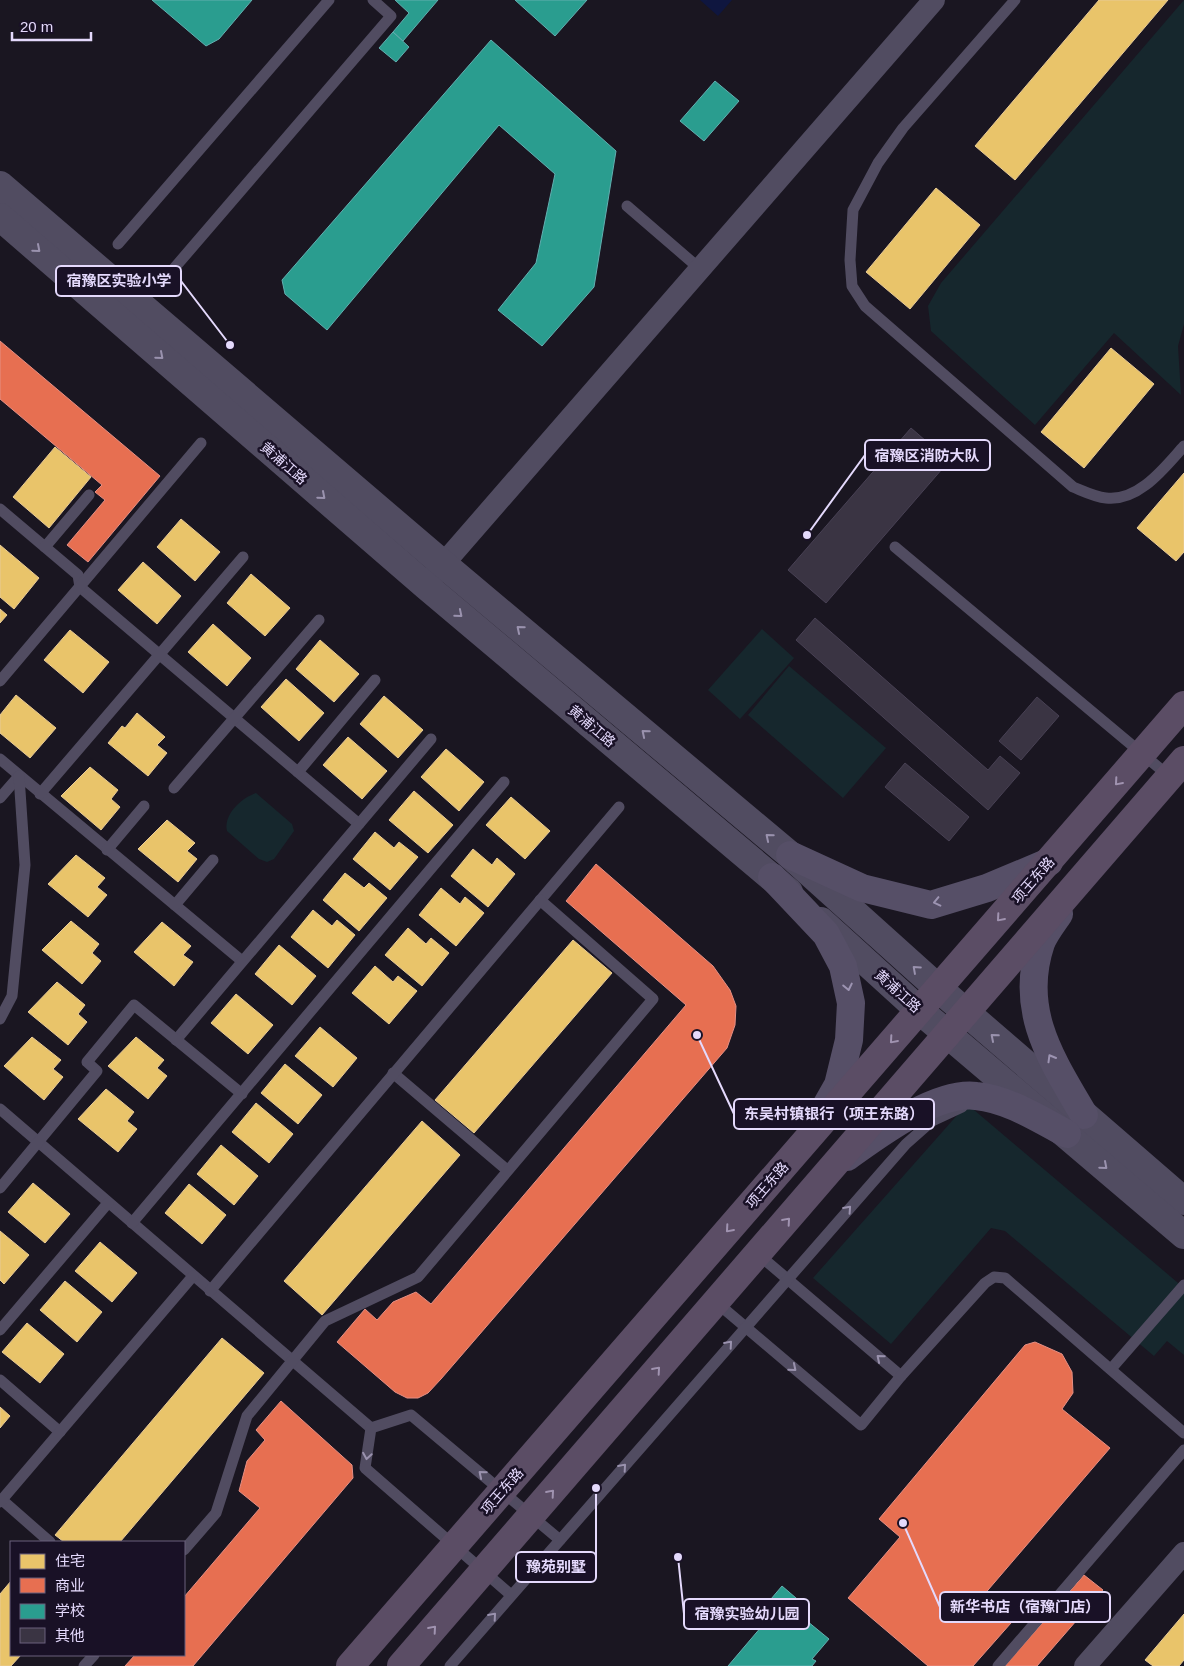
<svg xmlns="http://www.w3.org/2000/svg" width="1184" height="1666" font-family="Helvetica,'Noto Sans SC',sans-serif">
<rect width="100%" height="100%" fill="#1a1621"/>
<g fill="#16272d">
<polygon points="1184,0 1184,324 1178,346 1181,395 1114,333 1035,425 931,331 928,306 941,283"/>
<polygon points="762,629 794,658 740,719 708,690"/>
<polygon points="789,666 886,748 843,798 748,715"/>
<path d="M256,793L292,824L294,831L274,859L267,862L259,859L227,831C223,815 241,798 256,793Z"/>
<polygon points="967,1104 1184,1288 1184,1355 1167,1341 1154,1356 1005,1231 991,1228 891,1344 813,1278"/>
</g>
<polygon fill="#0f163f" points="700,0 732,0 718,16"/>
<g fill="#e9c46a" stroke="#e8ca96">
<polygon points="1099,0 1168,0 1015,180 975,146"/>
<polygon points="936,188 980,225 910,309 866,272"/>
<polygon points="1111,348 1154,384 1084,468 1041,432"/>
<polygon points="55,447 91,477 49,528 13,497"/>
<polygon points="1184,473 1184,552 1176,561 1137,528"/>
<polygon points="181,519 220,552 195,581 157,547"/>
<polygon points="0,545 39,578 14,609 0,597"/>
<polygon points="143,562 181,596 157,624 118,590"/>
<polygon points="251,574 290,608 265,636 227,603"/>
<polygon points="0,609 7,615 0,623"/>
<polygon points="213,624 251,658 227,686 188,652"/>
<polygon points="70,630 109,662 83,693 44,660"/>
<polygon points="320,640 359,674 334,702 296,669"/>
<polygon points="286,679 324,713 299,741 261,707"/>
<polygon points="16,695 56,728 30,758 0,733 0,715"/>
<polygon points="384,696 423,730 398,758 360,724"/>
<polygon points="137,713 165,737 157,745 167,753 148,776 108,743 122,726 125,728"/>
<polygon points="348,737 387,771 362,799 323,765"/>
<polygon points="446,749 484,782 459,811 421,777"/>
<polygon points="90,767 118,790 111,799 120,807 101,830 61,796"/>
<polygon points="414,791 453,825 428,853 389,820"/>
<polygon points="511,797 550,831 525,859 486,825"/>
<polygon points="167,820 195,843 187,851 197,859 178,882 138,849"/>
<polygon points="375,832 394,848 399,842 418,857 390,890 353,859"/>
<polygon points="473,849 492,865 497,858 515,874 488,907 451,876"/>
<polygon points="76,855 105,878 97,887 107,895 88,917 48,884"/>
<polygon points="345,873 364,888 369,883 387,898 359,931 323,900"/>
<polygon points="441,888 460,904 465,897 484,913 456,946 419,915"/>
<polygon points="313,910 332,926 337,920 355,935 328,968 291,937"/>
<polygon points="71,921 99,944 92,953 101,961 82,984 42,950"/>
<polygon points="162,922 191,946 183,955 193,962 174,986 134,952"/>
<polygon points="408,928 426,944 431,938 449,953 422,986 385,955"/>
<polygon points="573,940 612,973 474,1133 435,1100"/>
<polygon points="279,945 316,976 292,1005 255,974"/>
<polygon points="375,966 393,982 398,976 417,991 389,1024 352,993"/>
<polygon points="57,982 85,1005 78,1014 87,1022 68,1045 28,1012"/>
<polygon points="236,994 273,1025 248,1054 211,1023"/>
<polygon points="320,1027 357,1058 333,1087 295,1056"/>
<polygon points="32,1037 61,1060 53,1069 63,1077 44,1100 4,1066"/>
<polygon points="136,1037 164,1060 157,1068 167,1076 148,1099 108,1066"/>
<polygon points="285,1064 322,1095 298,1124 261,1093"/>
<polygon points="106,1089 134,1112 127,1121 137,1129 118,1152 78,1119"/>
<polygon points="256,1103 293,1134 269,1163 232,1132"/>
<polygon points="422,1121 460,1155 322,1315 284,1281"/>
<polygon points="221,1145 258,1176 234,1205 197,1174"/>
<polygon points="33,1183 70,1214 45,1243 8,1212"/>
<polygon points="189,1184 226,1215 202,1244 165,1213"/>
<polygon points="0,1231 29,1255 4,1284 0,1280"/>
<polygon points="100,1242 137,1273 112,1302 75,1271"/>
<polygon points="65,1281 102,1312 77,1342 40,1310"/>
<polygon points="27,1323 64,1354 40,1383 2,1352"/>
<polygon points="222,1338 264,1373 120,1542 64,1542 55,1535"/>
<polygon points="0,1407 10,1416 0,1428"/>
<polygon points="11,1581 11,1655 21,1655 11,1666 0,1666 0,1594"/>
<polygon points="1184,1614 1184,1660 1179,1666 1153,1666 1145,1660"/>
</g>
<g fill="#e76f51" stroke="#e68f84">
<polygon points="0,341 160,476 88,562 67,545 105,500 95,492 102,485 0,399"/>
<polygon points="596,864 713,966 730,990 736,1006 735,1025 727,1048 441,1379 428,1393 418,1398 407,1398 395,1392 337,1342 365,1309 377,1320 393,1302 416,1292 431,1304 686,1005 566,901"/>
<polygon points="1035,1342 1062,1354 1072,1372 1073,1393 1062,1409 1110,1448 982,1597 1011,1623 973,1666 928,1666 848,1598 900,1537 879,1519 1025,1345"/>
<polygon points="281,1401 352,1465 353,1478 193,1666 125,1666 135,1655 184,1655 184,1597 260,1508 239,1491 247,1461 265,1440 256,1430"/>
<polygon points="1084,1575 1103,1590 1037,1666 1005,1666"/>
</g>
<g fill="#2a9d8f" stroke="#62afb0">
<polygon points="152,0 252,0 219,39 206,46"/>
<polygon points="395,0 438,0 403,41 393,32 409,13"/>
<polygon points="515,0 587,0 555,36"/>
<polygon points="393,32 409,47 396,62 379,48"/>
<polygon points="491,40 616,151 594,287 542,346 498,310 536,263 555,174 499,125 327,330 285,294 282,280"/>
<polygon points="715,81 739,101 704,141 680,121"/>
<polygon points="782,1586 803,1604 796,1612 829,1639 812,1659 816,1661 812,1666 728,1666 768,1619 760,1612"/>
</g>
<g fill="#3a3443" stroke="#484154">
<polygon points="911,428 949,461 826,603 788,570"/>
<polygon points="815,618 988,770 1000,756 1020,773 988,810 796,640"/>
<polygon points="1037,697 1059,716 1021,760 999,741"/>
<polygon points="905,763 969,817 949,841 885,787"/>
</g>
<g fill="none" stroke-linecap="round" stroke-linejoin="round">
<g stroke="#514c61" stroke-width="11">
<path d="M1015,0L903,128L878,163L853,210L850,260L852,286L865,306L1073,487C1083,491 1095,497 1106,498C1139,502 1165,467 1184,446"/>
<polyline points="627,206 700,269"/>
<polyline points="118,244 329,0"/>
<polyline points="164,280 391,16 373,0"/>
<polyline points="0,509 78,575 80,587 359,824"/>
<polyline points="45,547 89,495"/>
<polyline points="895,547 1170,777"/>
<polyline points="0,681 201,443"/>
<polyline points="0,759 242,961"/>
<polyline points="298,772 375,680"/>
<polyline points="174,788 319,620"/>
<polyline points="40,794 243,557"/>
<polyline points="0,798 19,776"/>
<polyline points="107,850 144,806"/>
<polyline points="175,905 213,860"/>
<polyline points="0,1019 12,996 25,865 19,776"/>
<polyline points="176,1040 431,739"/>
<polyline points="393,1073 507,1170"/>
<polyline points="0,1109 371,1428"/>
<polyline points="0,1188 97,1071 87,1062 134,1005 242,1094"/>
<polyline points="132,1223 504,782"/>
<polyline points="210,1291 619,807"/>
<polyline points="716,1302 861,1425 901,1376 758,1254"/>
<polyline points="0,1330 108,1203"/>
<polyline points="1111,1369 1184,1285"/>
<polyline points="901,1376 985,1283 994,1277 1005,1278 1184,1433"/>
<polyline points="0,1380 60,1432"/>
<polyline points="2,1500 50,1542"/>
<polyline points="0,1502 193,1276"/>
<polyline points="184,1550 216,1513 247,1416 325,1321 418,1277 653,999 540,900"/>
<polyline points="511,1595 365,1468 371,1428 411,1415 560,1540"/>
<polyline points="84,1666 94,1655"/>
<polyline points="450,1666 906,1144 932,1121 962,1107"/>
<polyline points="998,1666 1184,1450"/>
</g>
<g stroke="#514c61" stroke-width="22">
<polyline points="432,577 934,0"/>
<polyline points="1085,1666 1184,1553"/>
</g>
<g stroke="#514c61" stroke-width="28">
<polyline points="0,185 443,564 790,855 939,989 1184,1201"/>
<polyline points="0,217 426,586 789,892"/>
<polyline points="821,921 919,1010 1184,1235"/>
</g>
<g stroke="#564f67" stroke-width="28">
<polyline points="790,855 862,888 931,905 987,888 1049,862"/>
<polyline points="772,877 826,934 843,966 851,1003 849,1040 838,1085 821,1115"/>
<path d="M1059,914C1053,923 1045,933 1041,943C1018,1011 1052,1060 1084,1115"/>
<path d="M847,1157C878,1135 936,1091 976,1096C1008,1099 1039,1119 1067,1134"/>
</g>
<g stroke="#5b4d65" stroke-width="28">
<polyline points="350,1666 1184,705"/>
<polyline points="401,1666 1184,760"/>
</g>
</g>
<defs><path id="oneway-chevron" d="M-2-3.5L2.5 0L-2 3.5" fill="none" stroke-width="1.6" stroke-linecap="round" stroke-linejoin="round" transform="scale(1.25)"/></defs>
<g stroke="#9a92ae">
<use href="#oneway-chevron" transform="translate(37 249) rotate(41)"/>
<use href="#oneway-chevron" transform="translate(160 356) rotate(41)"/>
<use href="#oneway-chevron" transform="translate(322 496) rotate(41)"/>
<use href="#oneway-chevron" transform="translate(459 614) rotate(40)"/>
<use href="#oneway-chevron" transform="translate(520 629) rotate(-140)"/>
<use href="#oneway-chevron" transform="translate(645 733) rotate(-140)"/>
<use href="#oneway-chevron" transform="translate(769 837) rotate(-140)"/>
<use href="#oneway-chevron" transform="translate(916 969) rotate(-138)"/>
<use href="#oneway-chevron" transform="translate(994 1037) rotate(-139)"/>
<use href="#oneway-chevron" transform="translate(1104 1166) rotate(41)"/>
<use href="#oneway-chevron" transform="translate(848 1209) rotate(-48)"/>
<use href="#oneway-chevron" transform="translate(729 1344) rotate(-49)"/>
<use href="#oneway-chevron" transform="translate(880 1358) rotate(-140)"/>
<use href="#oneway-chevron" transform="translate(793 1368) rotate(40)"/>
<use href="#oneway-chevron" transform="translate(367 1456) rotate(99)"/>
<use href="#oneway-chevron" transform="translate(623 1467) rotate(-49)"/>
<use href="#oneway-chevron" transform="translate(482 1474) rotate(-140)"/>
<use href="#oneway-chevron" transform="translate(493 1616) rotate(-49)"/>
</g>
<g stroke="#a093b0">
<use href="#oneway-chevron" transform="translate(1118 782) rotate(131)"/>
<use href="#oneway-chevron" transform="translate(1000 918) rotate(131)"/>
<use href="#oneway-chevron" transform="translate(893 1040) rotate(131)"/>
<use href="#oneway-chevron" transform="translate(787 1221) rotate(-49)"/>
<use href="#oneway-chevron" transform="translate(729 1229) rotate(131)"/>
<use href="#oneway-chevron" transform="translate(657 1370) rotate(-49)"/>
<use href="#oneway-chevron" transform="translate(551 1493) rotate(-49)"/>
<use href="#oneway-chevron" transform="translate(433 1629) rotate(-49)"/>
</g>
<g stroke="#9d94b2">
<use href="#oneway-chevron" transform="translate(937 902) rotate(167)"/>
<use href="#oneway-chevron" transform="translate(848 987) rotate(78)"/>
<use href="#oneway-chevron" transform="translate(1051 1058) rotate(-120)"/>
</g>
<g text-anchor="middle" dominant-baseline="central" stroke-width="5" stroke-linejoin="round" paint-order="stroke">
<g font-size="14" fill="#e4d9fc" stroke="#191126">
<text transform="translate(284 463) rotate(41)">黄浦江路</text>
<text transform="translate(592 726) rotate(40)">黄浦江路</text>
<text transform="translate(1033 880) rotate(-49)">项王东路</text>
<text transform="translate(898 991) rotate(42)">黄浦江路</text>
<text transform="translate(767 1185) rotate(-49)">项王东路</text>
<text transform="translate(502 1491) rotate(-49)">项王东路</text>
</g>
</g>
<path fill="none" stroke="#e4d9fc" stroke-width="2" d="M230 345L181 281M807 535L865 455M697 1035L734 1114M596 1488L596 1567M903 1523L940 1607M678 1557L684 1614"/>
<g fill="#e4d9fc" stroke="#191126" stroke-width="2">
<circle cx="230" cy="345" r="5"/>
<circle cx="807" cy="535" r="5"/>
<circle cx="697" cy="1035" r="5"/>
<circle cx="596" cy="1488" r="5"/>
<circle cx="903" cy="1523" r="5"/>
<circle cx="678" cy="1557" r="5"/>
</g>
<g fill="#191126" stroke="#e4d9fc" stroke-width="2">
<rect x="56" y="266" width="125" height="30" rx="5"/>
<rect x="865" y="440" width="125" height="30" rx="5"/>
<rect x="734" y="1099" width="200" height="30" rx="5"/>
<rect x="516" y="1552" width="80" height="30" rx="5"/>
<rect x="940" y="1592" width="170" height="30" rx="5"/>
<rect x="684" y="1599" width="125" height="30" rx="5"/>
</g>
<g font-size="15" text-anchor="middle" font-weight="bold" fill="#e4d9fc">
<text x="119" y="286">宿豫区实验小学</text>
<text x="927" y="461">宿豫区消防大队</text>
<text x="834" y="1119">东吴村镇银行（项王东路）</text>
<text x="556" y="1572">豫苑别墅</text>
<text x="1025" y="1612">新华书店（宿豫门店）</text>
<text x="747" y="1619">宿豫实验幼儿园</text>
</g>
<rect x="10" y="1541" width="175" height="115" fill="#191126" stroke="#6a617c"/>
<rect x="20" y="1554" width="25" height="15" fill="#e9c46a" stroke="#6a617c"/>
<text x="55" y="1566" font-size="15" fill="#e4d9fc">住宅</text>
<rect x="20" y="1578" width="25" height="15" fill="#e76f51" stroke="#6a617c"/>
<text x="55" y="1591" font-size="15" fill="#e4d9fc">商业</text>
<rect x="20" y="1604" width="25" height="15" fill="#2a9d8f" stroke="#6a617c"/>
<text x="55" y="1616" font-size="15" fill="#e4d9fc">学校</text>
<rect x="20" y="1628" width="25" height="15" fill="#3a3443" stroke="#6a617c"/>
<text x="55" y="1641" font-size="15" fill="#e4d9fc">其他</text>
<path d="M12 32v8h79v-8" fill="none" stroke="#e4d9fc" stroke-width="2.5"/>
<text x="20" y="32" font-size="15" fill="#e4d9fc" stroke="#191126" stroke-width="4" paint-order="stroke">20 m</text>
</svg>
